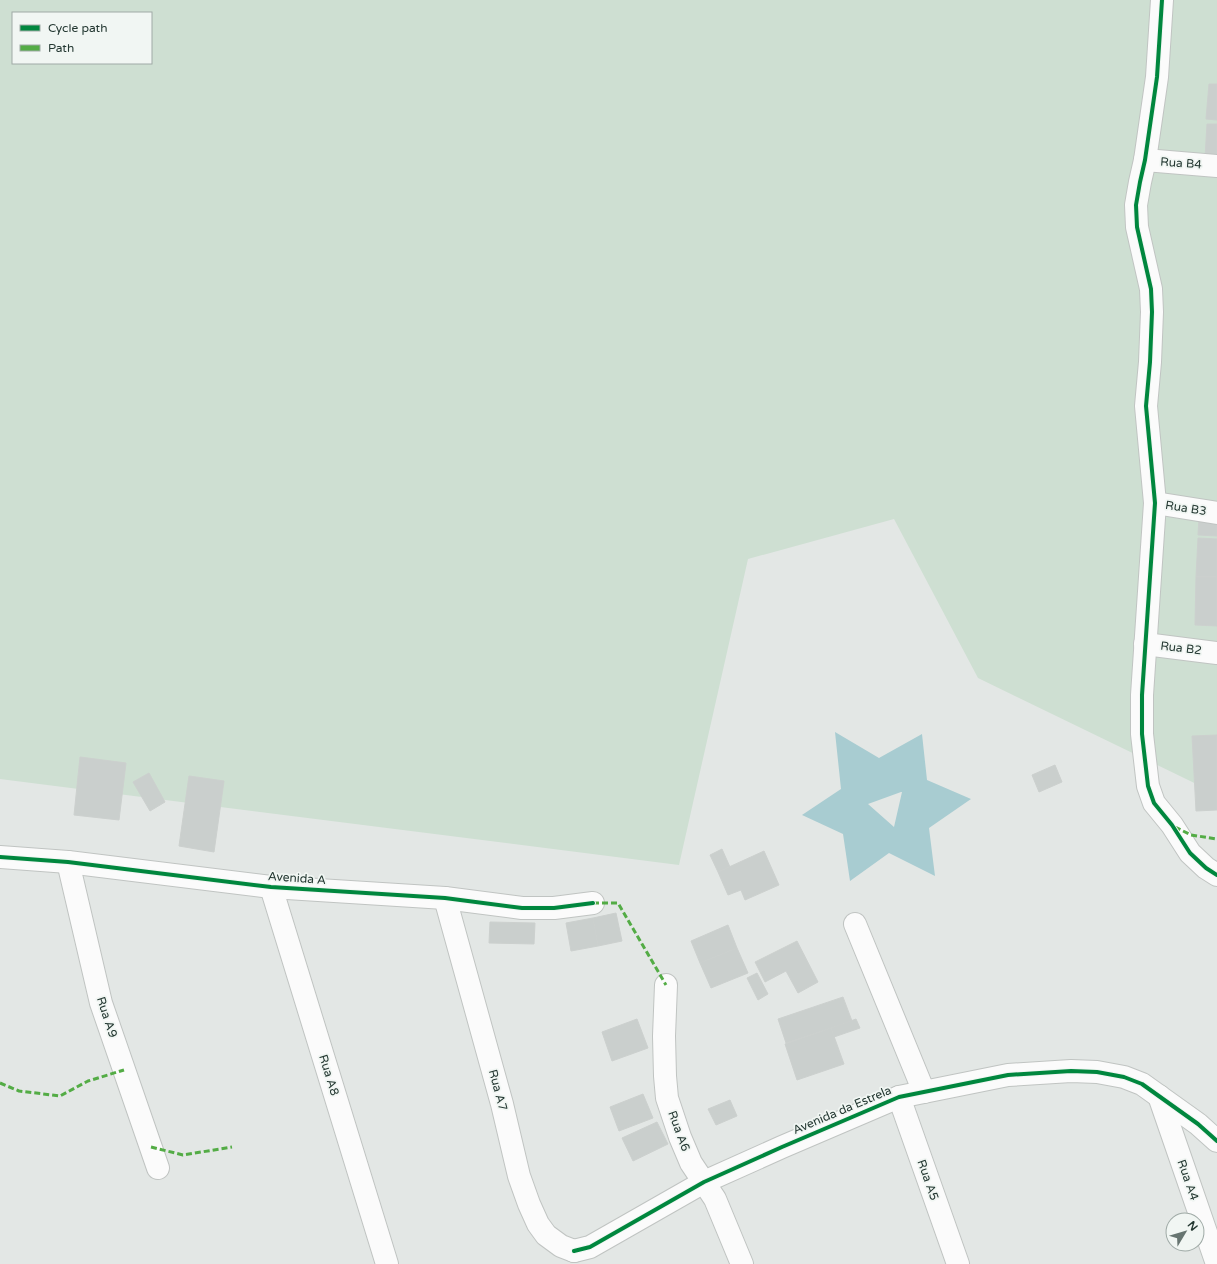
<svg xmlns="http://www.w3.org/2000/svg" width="1217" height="1264" font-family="'Varela Round',sans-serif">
<rect width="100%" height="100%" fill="#e3e7e5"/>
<path fill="#cedfd2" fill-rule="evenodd" d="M0,0H1217V794L978,678L894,519L748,559L679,865L0,779ZM13,13H151V63H13Z"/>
<path fill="#a8ccd1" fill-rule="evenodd" d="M835,732L879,758L922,734L927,780L971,799L929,828L935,876L889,853L850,881L843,834L802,815L841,789ZM901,792H902L894,827L868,804Z"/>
<g fill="#cacfcd" stroke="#ccd0ce">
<polygon points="1209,84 1217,84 1217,120 1206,119"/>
<polygon points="1207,124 1217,124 1217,159 1205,158"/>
<polygon points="1199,518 1217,518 1217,536 1198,535"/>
<polygon points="1198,538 1217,539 1217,577 1196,577"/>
<polygon points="1196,577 1217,577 1217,626 1195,625"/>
<polygon points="1217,735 1217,810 1196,811 1192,736"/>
<polygon points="80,757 126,763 119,820 74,815"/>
<polygon points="1055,765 1062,782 1039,792 1032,775"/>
<polygon points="149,773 165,802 150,811 133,782"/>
<polygon points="189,776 224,781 214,852 179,846"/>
<polygon points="722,849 730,867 718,872 710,855"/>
<polygon points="764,851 779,885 745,900 741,890 728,895 718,872"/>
<polygon points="616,913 622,941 598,946 593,918"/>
<polygon points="593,918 598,946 571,951 566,923"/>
<polygon points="490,922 535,923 534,944 489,943"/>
<polygon points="728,925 737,948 700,963 691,941"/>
<polygon points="797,941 818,982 798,993 786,971 765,982 755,962"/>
<polygon points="737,948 748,973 711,988 700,963"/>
<polygon points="757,973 768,994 758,1000 747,978"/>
<polygon points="843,997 852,1021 786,1043 778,1019"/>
<polygon points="637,1019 648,1048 612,1061 602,1032"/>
<polygon points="856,1019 860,1028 834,1037 831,1028"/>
<polygon points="831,1028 844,1064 797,1080 785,1044"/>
<polygon points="643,1094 653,1118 619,1131 610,1107"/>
<polygon points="730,1100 737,1116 716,1125 708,1109"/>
<polygon points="657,1122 668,1144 633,1161 622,1138"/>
</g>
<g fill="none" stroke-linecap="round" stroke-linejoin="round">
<defs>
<g id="minor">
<polyline points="1162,0 1157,77 1145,160 1140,182 1136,205 1137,227 1151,289 1152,312 1150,362 1146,406 1155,503 1142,695 1142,734 1148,786 1154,803 1172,825 1190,853 1206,868 1217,875"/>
<polyline points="1145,160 1217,166"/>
<polyline points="1155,503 1217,513"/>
<polyline points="1145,644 1217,653"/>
<polyline points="0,857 68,862 271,887 445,898 522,908 554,908 593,903"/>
<polyline points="68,862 101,1003 158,1168"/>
<polyline points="271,887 387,1264"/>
<polyline points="445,898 502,1104 519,1176 529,1204 538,1224 546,1235 561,1246 574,1251"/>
<polyline points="855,924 924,1092"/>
<polyline points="666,985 664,1036 665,1076 667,1098 680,1137 691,1163 715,1199 742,1264"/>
<polyline points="1159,1096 1217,1264"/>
<polyline points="899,1097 958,1264"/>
<polyline points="574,1251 590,1247 704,1182 782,1147 899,1097 1008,1075 1071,1071 1097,1072 1124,1077 1142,1084 1198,1124 1217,1141"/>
</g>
</defs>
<use href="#minor" stroke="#c0c4c2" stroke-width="24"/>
<use href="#minor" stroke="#fbfbfb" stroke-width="22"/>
<g stroke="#53ac45" stroke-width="3" stroke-dasharray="6 3" stroke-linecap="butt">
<polyline points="1175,827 1191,835 1217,839"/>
<polyline points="593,903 618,903 666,985"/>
<polyline points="0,1083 19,1091 60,1096 88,1081 124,1070"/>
<polyline points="151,1147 183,1155 232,1147"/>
</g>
<defs>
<g id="cycleway">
<polyline points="1162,0 1157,77 1145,160 1140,182 1136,205 1137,227 1151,289 1152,312 1150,362 1146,406 1155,503 1142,695 1142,734 1148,786 1154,803 1172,825 1190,853 1206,868 1217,875"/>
<polyline points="0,857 68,862 271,887 445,898 522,908 554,908 593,903"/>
<polyline points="574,1251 590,1247 704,1182 782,1147 899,1097 1008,1075 1071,1071 1097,1072 1124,1077 1142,1084 1198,1124 1217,1141"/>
</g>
</defs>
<use href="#cycleway" stroke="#f1f6f3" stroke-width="6"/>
<use href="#cycleway" stroke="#00873e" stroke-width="4"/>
</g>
<g text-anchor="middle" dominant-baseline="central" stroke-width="3.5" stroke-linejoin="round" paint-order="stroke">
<g font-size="12" fill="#243832" stroke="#f1f6f3">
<text transform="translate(1181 163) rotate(4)">Rua B4</text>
<text transform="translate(1186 508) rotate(9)">Rua B3</text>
<text transform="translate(1181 648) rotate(7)">Rua B2</text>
<text transform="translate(297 878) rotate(4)">Avenida A</text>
<text transform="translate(107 1017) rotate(72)">Rua A9</text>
<text transform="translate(329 1075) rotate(73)">Rua A8</text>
<text transform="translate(498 1090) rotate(75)">Rua A7</text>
<text transform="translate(842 1110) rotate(-23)">Avenida da Estrela</text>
<text transform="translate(679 1131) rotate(70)">Rua A6</text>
<text transform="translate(928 1180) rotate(71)">Rua A5</text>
<text transform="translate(1188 1180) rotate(71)">Rua A4</text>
</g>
</g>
<rect x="12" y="12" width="140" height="52" fill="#f1f6f3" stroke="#9faaa6"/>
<rect x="20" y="25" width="20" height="6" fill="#00873e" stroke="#9faaa6"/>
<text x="48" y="32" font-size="12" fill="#243832">Cycle path</text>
<rect x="20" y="45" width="20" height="6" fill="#53ac45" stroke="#9faaa6"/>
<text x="48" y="52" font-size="12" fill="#243832">Path</text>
<g transform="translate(1185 1232) rotate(52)"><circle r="19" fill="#f1f6f3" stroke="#9faaa6"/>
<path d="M0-3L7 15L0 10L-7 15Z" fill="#677571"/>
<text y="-6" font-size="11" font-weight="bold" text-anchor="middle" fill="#243832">N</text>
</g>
</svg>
